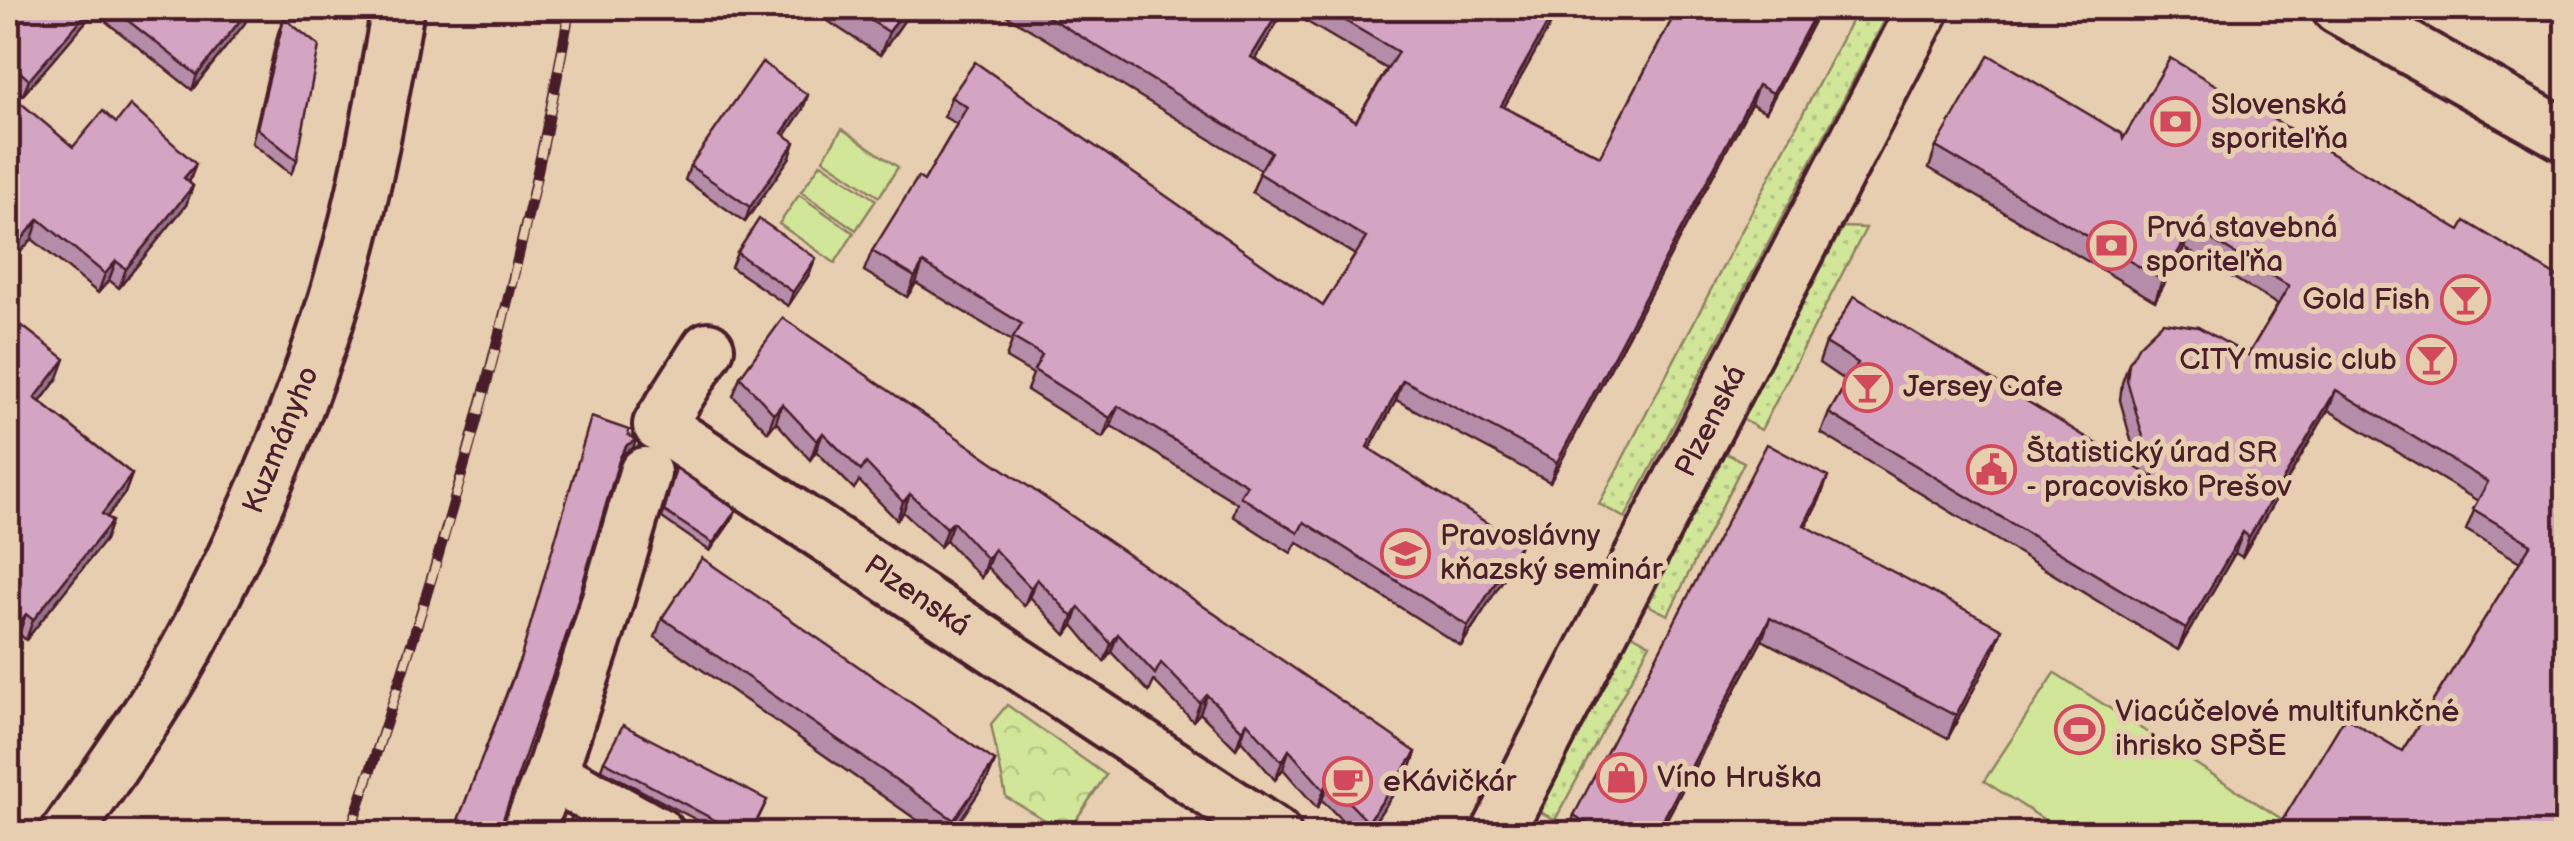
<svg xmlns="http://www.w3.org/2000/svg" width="2574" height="841" font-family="'Balsamiq Sans',sans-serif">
<defs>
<pattern id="grass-dots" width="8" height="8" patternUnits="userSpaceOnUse" patternTransform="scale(2.5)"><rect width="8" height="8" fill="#d2e69a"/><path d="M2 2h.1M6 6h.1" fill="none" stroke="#b6c585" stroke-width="1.8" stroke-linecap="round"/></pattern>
<pattern id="park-crowns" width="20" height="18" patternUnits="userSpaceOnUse" patternTransform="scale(2.5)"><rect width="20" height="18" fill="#d2e69a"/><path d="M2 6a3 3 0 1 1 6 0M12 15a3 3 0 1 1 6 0" fill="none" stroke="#b6c585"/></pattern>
</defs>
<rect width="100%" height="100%" fill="#e8ceb0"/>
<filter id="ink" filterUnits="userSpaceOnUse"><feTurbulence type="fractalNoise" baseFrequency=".01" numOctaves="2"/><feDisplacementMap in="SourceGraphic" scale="20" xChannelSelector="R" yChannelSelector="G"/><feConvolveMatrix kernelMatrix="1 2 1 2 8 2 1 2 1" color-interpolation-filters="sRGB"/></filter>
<g filter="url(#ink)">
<g fill="url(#grass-dots)" stroke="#8e8262" stroke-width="2.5">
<polygon points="1858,8 1891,8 1625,518 1599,504"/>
<polygon points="1843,227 1866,228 1761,430 1742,419"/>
<polygon points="1723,452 1744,462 1668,615 1648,605"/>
<polygon points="1632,634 1650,644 1555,820 1537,810"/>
</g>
<polygon fill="url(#park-crowns)" stroke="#8e8262" stroke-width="2.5" points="1007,705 1106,775 1067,833 1006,797 991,724"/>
<g fill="#d2e69a" stroke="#8e8262" stroke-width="2.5">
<polygon points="842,129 898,167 879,197 823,159"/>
<polygon points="821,163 876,200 856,230 801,192"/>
<polygon points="799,195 854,233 835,263 779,224"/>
<polygon points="2055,673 2280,818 2271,833 2065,833 1984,781"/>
</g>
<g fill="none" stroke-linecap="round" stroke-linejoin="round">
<defs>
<g id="minor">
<polyline points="2338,8 2566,136"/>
<polyline points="708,348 659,425 1275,834"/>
<polyline points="645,473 599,629 551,774 659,834"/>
<path d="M66,834C112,767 161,700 198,628C252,522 300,412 335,298C364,203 381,105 398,8"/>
<polyline points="527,834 551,774"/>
<polyline points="1497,834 1924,8"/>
</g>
</defs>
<use href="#minor" stroke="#4a1f2b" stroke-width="58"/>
<use href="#minor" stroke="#e8ceb0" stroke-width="50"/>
<defs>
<path id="rail" d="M349,834C442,563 520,289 570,8"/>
</defs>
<use href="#rail" stroke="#4a1f2b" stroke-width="11"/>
<use href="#rail" stroke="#e8ceb0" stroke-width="8" stroke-dasharray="22" stroke-linecap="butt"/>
</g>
<g fill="#b68da8" stroke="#4a1f2b" stroke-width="2.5" fill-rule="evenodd">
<polygon points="8,8 250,8 245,23 192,90 94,12 23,95 8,81"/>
<polygon points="808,8 913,8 880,55"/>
<path d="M1009,8H1560L1504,107L1600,156L1678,8H1821L1766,112L1751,104L1550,482L1396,400L1370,449L1513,564L1461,646L1297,542L1291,553L1233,516L1237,503L1111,426L1103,438L1027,390L1033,374L1006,358L1012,341L916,283L907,297L864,271L872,251L924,181L957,124L944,117L951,97L1323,306L1355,255L1252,192L1261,170L1006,15ZM1285,9L1387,69L1356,121L1255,59Z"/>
<polygon points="284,18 297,160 291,174 252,143 278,33"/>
<polygon points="8,107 73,147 116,123 193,186 186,205 119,288 109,280 98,293 32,239 8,265"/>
<polygon points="803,109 785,135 790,157 745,222 685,180 690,166"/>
<polygon points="2123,139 2460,230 2566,282 2566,834 2402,751 2520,562 2466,530 2478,501 2328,410 2242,557 2235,553 2178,650 1821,433 1829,413 1847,382 1819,363 1826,343 2139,469 2120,400 2122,383 2129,363 2248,355 2278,305 2184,248 2155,301 1929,168 1936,147"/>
<polygon points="737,253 810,273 788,306 731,267"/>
<polygon points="8,315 58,378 40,402 132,474 125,493 107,517 112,521 105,540 26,640 19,634"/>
<polygon points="740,377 1416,752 1410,770 1366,834 1355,834 1322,800 1317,808 1283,769 1275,780 1241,740 1236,749 1200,713 1193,721 1154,681 1149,692 1111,652 1104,662 1073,625 1066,635 1030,597 1024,606 987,567 981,578 946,540 940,547 903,512 897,520 859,481 854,489 816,451 810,460 776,422 768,432 733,396"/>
<polygon points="628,435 636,440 633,448 625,453 618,463 498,834 453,834 517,666"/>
<polygon points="676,468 733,518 710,551 662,518"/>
<polygon points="1820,499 1806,526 1994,651 1948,738 1762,640 1659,833 1661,834 1568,834 1574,815"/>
<polygon points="662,618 995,761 987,780 951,834 937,834 655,637"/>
<polygon points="604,761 767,800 751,834 723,834 601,769"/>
</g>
<g fill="#947388" stroke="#4a1f2b" stroke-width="2.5">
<polygon points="91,8 96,8 94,12 23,95 29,80"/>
<polygon points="250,8 245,23 192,90 197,75"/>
<polygon points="906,8 913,8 880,55 889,32"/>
<polygon points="1281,8 1286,8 1244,77 1251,57"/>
<polygon points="1556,8 1560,8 1494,125 1501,106"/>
<polygon points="1818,8 1821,8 1766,112 1773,93"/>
<polygon points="1758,85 1751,104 1550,482 1557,462"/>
<polygon points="808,95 803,109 777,148 782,133"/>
<polygon points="795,142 790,157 745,222 750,207"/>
<polygon points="196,164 189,183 184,178"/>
<polygon points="193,186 186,205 119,288 126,269"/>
<polygon points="39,219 32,239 8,266 15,247"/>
<polygon points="2192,228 2184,248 2155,301 2162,280"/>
<polygon points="816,258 810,273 788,306 793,292"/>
<polygon points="116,261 109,280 98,293 105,274"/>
<polygon points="923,263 916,283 907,297 915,277"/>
<polygon points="65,359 58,378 28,418 35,398"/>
<polygon points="1403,380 1396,400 1360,467 1367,447"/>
<polygon points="2336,390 2328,410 2242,557 2249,537"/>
<polygon points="782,404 776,422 768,432 774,414"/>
<polygon points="1118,406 1111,426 1103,438 1110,418"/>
<polygon points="823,433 816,451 810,460 817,441"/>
<polygon points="636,440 633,448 625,453 617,465 627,445"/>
<polygon points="132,474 125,493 95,533 102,514"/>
<polygon points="1828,477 1820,499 1796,547 1804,525"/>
<polygon points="910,494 903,512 897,520 903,502"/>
<polygon points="736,510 733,518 710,551 713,543"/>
<polygon points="112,521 105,540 26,640 33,620"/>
<polygon points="953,522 946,540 940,547 947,528"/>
<polygon points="2243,532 2235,553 2178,650 2186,629"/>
<polygon points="1520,544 1513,564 1461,646 1468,626"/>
<polygon points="994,549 987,567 981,578 987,559"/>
<polygon points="1037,579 1030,597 1024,606 1031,588"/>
<polygon points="1079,607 1073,625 1066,635 1073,617"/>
<polygon points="26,614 19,634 8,648 8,638"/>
<polygon points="1770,618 1762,640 1659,834 1656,834"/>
<polygon points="2002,629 1994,651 1948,738 1956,716"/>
<polygon points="1118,634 1111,652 1104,662 1111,644"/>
<polygon points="1207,695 1200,713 1193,721 1200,703"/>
<polygon points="1247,722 1241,740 1236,749 1242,730"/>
<polygon points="1289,750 1283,769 1275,780 1282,762"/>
<polygon points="1416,752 1410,770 1366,834 1364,834 1368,822"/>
<polygon points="995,761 987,780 951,834 949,834 954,820"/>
<polygon points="1329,782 1322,800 1317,808 1324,790"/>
</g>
<g fill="#d4a4c3" stroke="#4a1f2b" stroke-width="2.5">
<polygon points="8,8 91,8 29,80 8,61"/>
<polygon points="112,8 250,8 197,75"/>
<polygon points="851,8 906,8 889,32"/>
<polygon points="1034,8 1281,8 1251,57 1356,121 1398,52 1323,8 1556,8 1501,106 1600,156 1678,8 1818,8 1773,93 1758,85 1557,462 1403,380 1367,447 1520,544 1468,626 1304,522 1298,533 1240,496 1247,485 1118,406 1110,418 1034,370 1042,355 1013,338 1022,324 923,263 915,277 872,251 918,177 924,181 967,107 951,97 975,62 1323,306 1366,238 1259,173 1271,152"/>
<polygon points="284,18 319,46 297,160 257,128"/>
<polygon points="1989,55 2122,134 2123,139 2170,58 2460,230 2465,221 2566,282 2566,834 2274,834 2345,717 2402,751 2531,544 2473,509 2488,482 2336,390 2249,537 2243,532 2186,629 1829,413 1858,363 1826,343 1854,296 2155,479 2127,380 2129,363 2139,345 2163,322 2198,327 2248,355 2289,286 2192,228 2162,280 1936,147"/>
<polygon points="762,62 808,95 782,133 795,142 750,207 690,166"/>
<polygon points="15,98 73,147 103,111 116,123 130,105 196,164 184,178 193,186 126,269 116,261 105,274 39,219 15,247 8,240 8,107"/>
<polygon points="759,219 816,258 793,292 737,253"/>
<polygon points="8,315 65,359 35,398 132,474 102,514 112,521 33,620 26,614 8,638"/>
<polygon points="783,318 1416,752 1368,822 1329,782 1324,790 1289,750 1282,762 1247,722 1242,730 1207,695 1200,703 1161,663 1155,674 1118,634 1111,644 1079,607 1073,617 1037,579 1031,588 994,549 987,559 953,522 947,528 910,494 903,502 866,463 861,471 823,433 817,441 782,404 774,414 740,377"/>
<polygon points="591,417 629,430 628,435 636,440 627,445 620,457 574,613 498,834 470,834 455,828 520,660"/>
<polygon points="1767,444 1828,477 1804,525 2002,629 1956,716 1770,618 1657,831 1661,834 1596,834 1598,831 1574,815"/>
<polygon points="676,468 736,510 713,543 664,511"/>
<polygon points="702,558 995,761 954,820 662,618"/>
<polygon points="623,725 767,800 750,834 741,834 604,761"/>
<polygon points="572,817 618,834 563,834"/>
</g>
</g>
<defs>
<symbol id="bank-ring" viewBox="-11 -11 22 22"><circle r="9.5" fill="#e8ceb0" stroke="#d1495b" stroke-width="1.5"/><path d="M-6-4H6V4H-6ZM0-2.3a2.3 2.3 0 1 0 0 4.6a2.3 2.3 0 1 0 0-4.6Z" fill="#d1495b"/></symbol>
<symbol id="bar-ring" viewBox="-11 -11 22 22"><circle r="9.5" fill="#e8ceb0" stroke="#d1495b" stroke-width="1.5"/><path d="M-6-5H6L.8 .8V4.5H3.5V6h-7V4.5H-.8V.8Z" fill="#d1495b"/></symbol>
<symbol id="civic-ring" viewBox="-11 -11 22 22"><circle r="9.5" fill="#e8ceb0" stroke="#d1495b" stroke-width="1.5"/><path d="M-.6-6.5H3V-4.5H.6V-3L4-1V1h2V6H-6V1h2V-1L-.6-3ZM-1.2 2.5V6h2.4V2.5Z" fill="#d1495b"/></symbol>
<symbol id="university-ring" viewBox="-11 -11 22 22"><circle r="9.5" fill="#e8ceb0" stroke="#d1495b" stroke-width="1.5"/><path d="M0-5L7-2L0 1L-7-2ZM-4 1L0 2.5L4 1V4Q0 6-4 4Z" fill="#d1495b"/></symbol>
<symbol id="stadium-ring" viewBox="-11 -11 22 22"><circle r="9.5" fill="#e8ceb0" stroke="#d1495b" stroke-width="1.5"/><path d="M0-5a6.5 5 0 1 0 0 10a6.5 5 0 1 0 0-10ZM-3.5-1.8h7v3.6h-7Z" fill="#d1495b"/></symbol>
<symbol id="shop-ring" viewBox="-11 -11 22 22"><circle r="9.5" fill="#e8ceb0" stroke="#d1495b" stroke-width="1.5"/><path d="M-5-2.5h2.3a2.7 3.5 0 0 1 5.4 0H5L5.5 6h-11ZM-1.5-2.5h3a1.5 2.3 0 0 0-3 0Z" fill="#d1495b"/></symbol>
<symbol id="cafe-ring" viewBox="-11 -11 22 22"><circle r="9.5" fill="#e8ceb0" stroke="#d1495b" stroke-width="1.5"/><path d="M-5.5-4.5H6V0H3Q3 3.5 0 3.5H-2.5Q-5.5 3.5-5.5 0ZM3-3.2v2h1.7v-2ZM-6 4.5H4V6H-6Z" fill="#d1495b"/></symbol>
</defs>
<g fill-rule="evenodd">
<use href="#bank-ring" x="2148" y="94" width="55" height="55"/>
<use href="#bank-ring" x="2084" y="218" width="55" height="55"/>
<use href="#bar-ring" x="2438" y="272" width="55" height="55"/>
<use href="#bar-ring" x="2404" y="332" width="55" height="55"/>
<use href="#bar-ring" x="1840" y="360" width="55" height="55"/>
<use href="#civic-ring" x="1964" y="442" width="55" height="55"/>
<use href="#university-ring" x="1378" y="526" width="55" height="55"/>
<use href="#stadium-ring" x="2052" y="702" width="55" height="55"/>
<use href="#shop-ring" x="1594" y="750" width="55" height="55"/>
<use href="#cafe-ring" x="1320" y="754" width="55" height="55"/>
</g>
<g text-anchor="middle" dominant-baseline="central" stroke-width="10" stroke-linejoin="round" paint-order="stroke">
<g font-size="30" fill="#4a1f2b" stroke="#e8ceb0" text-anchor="start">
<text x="2211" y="105">Slovenská<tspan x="2211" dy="34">sporiteľňa</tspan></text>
<text x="2146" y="228">Prvá stavebná<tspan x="2146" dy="34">sporiteľňa</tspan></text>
<text x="2430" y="300" text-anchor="end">Gold Fish</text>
<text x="2397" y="360" text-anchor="end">CITY music club</text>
<text x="1903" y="387">Jersey Cafe</text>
<text x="2026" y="453">Štatistický úrad SR<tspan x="2026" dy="34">- pracovisko Prešov</tspan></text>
<text x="1440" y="536">Pravoslávny<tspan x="1440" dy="34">kňazský seminár</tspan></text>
<text x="2115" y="712">Viacúčelové multifunkčné<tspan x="2115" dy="34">ihrisko SPŠE</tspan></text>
<text x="1657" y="778">Víno Hruška</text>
<text x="1383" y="782">eKávičkár</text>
</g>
<g font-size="30" fill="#4a1f2b" stroke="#e8ceb0">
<text transform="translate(1711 421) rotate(-63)">Plzenská</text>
<text transform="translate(281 440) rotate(-68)">Kuzmányho</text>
<text transform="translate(917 596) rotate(34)">Plzenská</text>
</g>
</g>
<rect width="2574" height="841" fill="none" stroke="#e8ceb0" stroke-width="40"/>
<rect x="20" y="20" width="2534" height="801" fill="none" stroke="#4a1f2b" stroke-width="4" filter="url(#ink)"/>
</svg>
